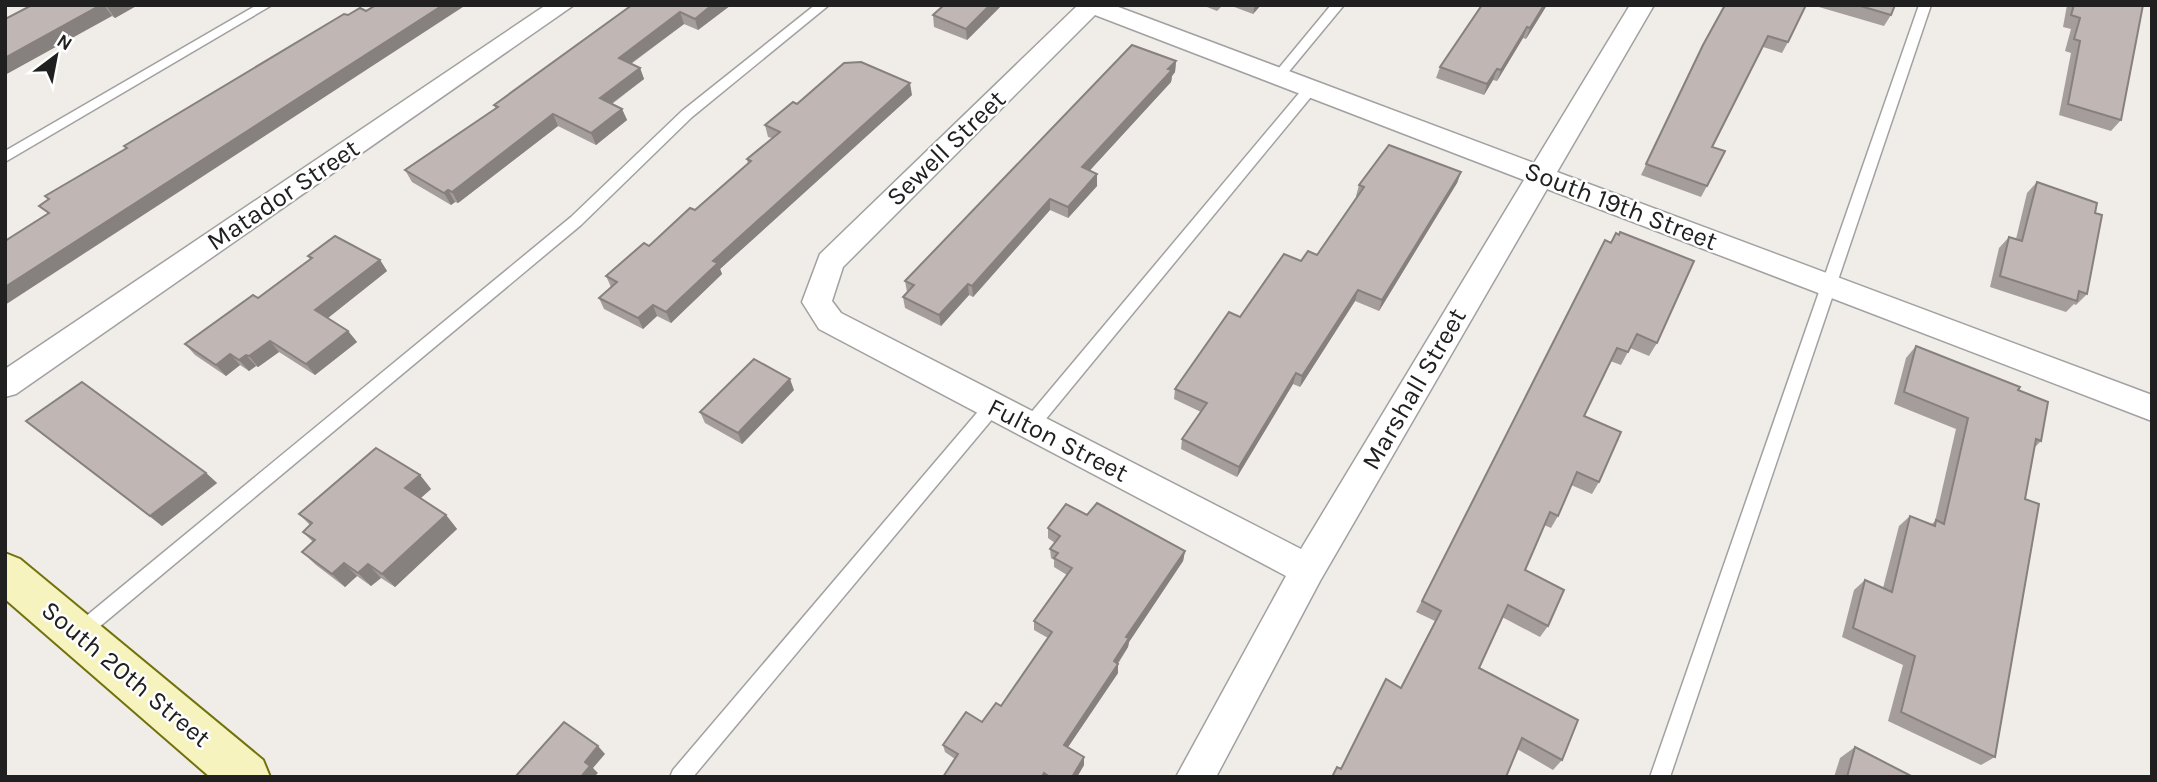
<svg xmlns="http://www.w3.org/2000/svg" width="2157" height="782" font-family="Karla,sans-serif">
<rect width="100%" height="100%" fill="#f0ece7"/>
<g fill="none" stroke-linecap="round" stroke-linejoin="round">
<defs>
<g id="lane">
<polygon points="257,5 272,5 5,162 5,151"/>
<polygon points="815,5 829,5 692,117 581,225 86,638 80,640 74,638 71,632 74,626 571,217 682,111"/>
<polygon points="1331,5 1344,5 1282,80 1274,80 1274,74"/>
<polygon points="1919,5 1931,5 1670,777 1650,777"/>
<polygon points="1310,85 1316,89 1315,92 1036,431 1024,431 1022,426 1024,421 1305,86"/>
<polygon points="993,400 999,401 1001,406 999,411 693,777 670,777 673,770 987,401"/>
</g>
<g id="street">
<polygon points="546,5 574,5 16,394 5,397 5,369"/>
<path d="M1078,5H1113L1534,163L1630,5H1654L1557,172L2152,395V421L1547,189L1320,581L1216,777H1176L1286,576L819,329L802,302L820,254ZM1095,15L1524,180L1301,549L841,313L832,301L843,267Z"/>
</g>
<polygon id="secondary" points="5,553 20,559 263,760 270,777 210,777 5,599"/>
</defs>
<use href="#lane" stroke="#a1a1a1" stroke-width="3"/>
<use href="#street" stroke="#a1a1a1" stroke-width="3"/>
<use href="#secondary" stroke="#72720c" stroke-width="4"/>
<use href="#lane" fill="#fff" fill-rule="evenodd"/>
<use href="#street" fill="#fff" fill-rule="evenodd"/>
<use href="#secondary" fill="#f6f3bf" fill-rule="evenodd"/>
</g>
<g fill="#a59d9b">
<polygon points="32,5 138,5 115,18 112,16"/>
<polygon points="632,5 731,5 698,30 684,24 631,64 640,68 644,79 612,104 622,109 627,120 596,145 558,126 458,203 455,202 451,205 412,182 405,170 496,109 494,105"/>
<polygon points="1002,5 967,40 934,27 933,15"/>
<polygon points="1202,5 1223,5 1217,11"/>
<polygon points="1229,5 1261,5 1253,14"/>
<polygon points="1547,5 1526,39 1523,38 1497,81 1493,80 1484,95 1436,78 1440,67"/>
<polygon points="1725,5 1788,42 1782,53 1763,47 1712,147 1707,186 1701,197 1641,175 1698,56"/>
<polygon points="1812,5 1895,5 1891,15 1884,26"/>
<polygon points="2067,5 2143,5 2121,120 2111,131 2059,115 2071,53 2065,51 2071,29 2063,27"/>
<polygon points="1176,61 1175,72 1172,76 1171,82 1089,171 1097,174 1097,186 1068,218 1050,210 982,287 973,297 969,295 941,326 905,308 903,297 907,292 905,281"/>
<polygon points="912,95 720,269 722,274 671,323 657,316 643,329 604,309 599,298 611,287 606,276 649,246 695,210 748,164 747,159 772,138 768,137 765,125 797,104"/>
<polygon points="1461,172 1457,183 1379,311 1355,301 1300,387 1293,384 1237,477 1181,449 1182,439 1201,412 1174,399 1175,389 1240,317 1301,261 1317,255 1357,197 1356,196 1359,185"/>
<polygon points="2037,182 2095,213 2087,294 2076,305 2074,304 2066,312 1990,287 1999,248 2009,237 2016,239 2027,193"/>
<polygon points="1605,240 1657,343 1649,356 1630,348 1621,365 1610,361 1584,416 1599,482 1592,494 1571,485 1558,516 1551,528 1544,525 1525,570 1548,626 1540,637 1502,617 1479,668 1562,760 1553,770 1517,749 1341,769 1401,688 1435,621 1416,612"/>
<polygon points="308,256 380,260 387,271 328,318 348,331 357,342 315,375 279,352 258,367 256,366 249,371 240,365 226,376 195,355 185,344 258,298 310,259"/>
<polygon points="1916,346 2018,390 2041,441 2035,447 2025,499 1995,757 1981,765 1888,721 1903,665 1842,637 1854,590 1865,580 1883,588 1899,526 1910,516 1931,525 1935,521 1956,429 1894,404 1906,358"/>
<polygon points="794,390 742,444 705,423 700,412"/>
<polygon points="26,421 206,473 217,483 162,526"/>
<polygon points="420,475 431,489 421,498 446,515 457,529 395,587 381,578 371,586 357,576 345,587 316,565 302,552 313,542 303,532 310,525 299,514"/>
<polygon points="1087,515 1185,551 1183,561 1129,642 1128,647 1118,664 1118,673 1068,747 1084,757 1084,765 1077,777 943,777 955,759 945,752 943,745 982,722 1001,706 1048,638 1034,630 1034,621 1067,575 1054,567 1054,560 1051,558 1050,549 1055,543 1048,538 1048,528"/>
<polygon points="1855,747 1913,777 1834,777 1840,758"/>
</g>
<g fill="#86807e">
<polygon points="101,5 104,5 112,16 5,75 5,58"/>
<polygon points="109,5 138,5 115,18 107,7"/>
<polygon points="443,5 466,5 5,305 5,287"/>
<polygon points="712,5 731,5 698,30 695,19"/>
<polygon points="990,5 1002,5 967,40 966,29"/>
<polygon points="1255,5 1261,5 1253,14"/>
<polygon points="1544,5 1547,5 1526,39 1530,28"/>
<polygon points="680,12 684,24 623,69 619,58"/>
<polygon points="1527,27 1523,38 1497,81 1501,70"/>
<polygon points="1176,61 1175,72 1172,76 1171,82 1082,179 1082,167"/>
<polygon points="640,68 644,79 604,109 600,98"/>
<polygon points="1497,69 1493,80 1484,95 1487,84"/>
<polygon points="910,83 912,95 720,269 722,274 671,323 666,312 713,261"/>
<polygon points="622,109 627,120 596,145 591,133"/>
<polygon points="553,114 558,126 458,203 452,192"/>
<polygon points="1461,172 1457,183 1379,311 1382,300"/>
<polygon points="1097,174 1097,186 1068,218 1068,207"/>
<polygon points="448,190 455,202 451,205 444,193"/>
<polygon points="1050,199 1050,210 973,297 972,286"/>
<polygon points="380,260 387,271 324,321 315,310"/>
<polygon points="968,284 969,295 941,326 939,315"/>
<polygon points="1358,290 1355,301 1300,387 1302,376"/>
<polygon points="653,305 657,316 643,329 638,318"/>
<polygon points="348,331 357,342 315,375 306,364"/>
<polygon points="270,341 279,352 258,367 249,356"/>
<polygon points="230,354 240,365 226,376 216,365"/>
<polygon points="246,355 256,366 249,371 239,360"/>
<polygon points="1296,373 1293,384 1237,477 1239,467"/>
<polygon points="790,379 794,390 742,444 738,433"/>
<polygon points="206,473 217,483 162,526 150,516"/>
<polygon points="420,475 431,489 416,502 405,488"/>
<polygon points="446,515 457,529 395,587 382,574"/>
<polygon points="1185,551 1183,561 1129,642 1128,647 1113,670 1114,661 1126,637"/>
<polygon points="344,563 357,576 345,587 332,574"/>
<polygon points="368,564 381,578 371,586 358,573"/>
<polygon points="1118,664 1118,673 1064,753 1064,745"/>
<polygon points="598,746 605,754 593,768 598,773 594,777 581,777 585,762"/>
<polygon points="1084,757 1084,765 1077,777 1072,777"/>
</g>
<g fill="#c0b7b4" stroke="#86807e" stroke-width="2">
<polygon points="32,5 101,5 5,58 5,19"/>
<polygon points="376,5 443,5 5,287 5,241 49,213 39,206 49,199 45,196 127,148 124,146 344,14 348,15 360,8 366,11"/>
<polygon points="632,5 712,5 695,19 680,12 619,58 640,68 600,98 622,109 591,133 553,114 452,192 448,190 444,193 405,170 498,107 494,105"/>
<polygon points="944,5 990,5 966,29 933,15"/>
<polygon points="1482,5 1544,5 1530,28 1527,27 1501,70 1497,69 1487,84 1440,67"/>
<polygon points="1725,5 1806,5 1788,42 1768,36 1712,147 1725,151 1707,186 1646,164 1703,45"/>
<polygon points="1857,5 1895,5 1891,15"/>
<polygon points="2074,5 2143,5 2121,120 2068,104 2080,41 2074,39 2080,18 2071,15"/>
<polygon points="1132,45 1176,61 1168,69 1172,70 1082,167 1097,174 1068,207 1050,199 981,276 972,286 968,284 939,315 903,297 914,285 905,281"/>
<polygon points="861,62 910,83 713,261 718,263 666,312 653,305 638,318 599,298 617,282 606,276 644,243 649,246 690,208 695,210 751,161 747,159 780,132 765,125 793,102 797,104 844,63"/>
<polygon points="1389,145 1461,172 1382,300 1358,290 1302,376 1296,373 1239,467 1182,439 1207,403 1175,389 1229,312 1240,317 1284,254 1301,261 1308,251 1317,255 1364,187 1359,185"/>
<polygon points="2037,182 2097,203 2095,213 2102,215 2087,294 2079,291 2077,301 2000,276 2009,237 2022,241"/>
<polygon points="1620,232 1694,261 1657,343 1637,334 1628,352 1617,348 1584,416 1621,432 1599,482 1577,472 1558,516 1550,512 1525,570 1564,590 1548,626 1508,605 1479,668 1578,720 1562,760 1522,738 1506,777 1332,777 1337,767 1341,769 1386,679 1401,688 1441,611 1422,601 1605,240 1611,243 1616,233 1619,235"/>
<polygon points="335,236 380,260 315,310 348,331 306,364 270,341 249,356 246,355 239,360 230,354 216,365 185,344 253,295 258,298 312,258 308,256"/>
<polygon points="1916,346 2020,387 2018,390 2048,402 2041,441 2036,439 2025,499 2039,504 1995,757 1901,712 1915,656 1853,628 1865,580 1892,592 1910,516 1935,526 1936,520 1944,524 1968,418 1904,392"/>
<polygon points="754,359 790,379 738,433 700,412"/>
<polygon points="82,382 206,473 150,516 26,421"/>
<polygon points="376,448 420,475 405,488 446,515 382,574 368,564 358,573 344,563 332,574 302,552 315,540 303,532 312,523 299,514"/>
<polygon points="1097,503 1185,551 1126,637 1129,638 1114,661 1118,664 1064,745 1084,757 1072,777 1050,777 1044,773 1042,777 943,777 958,754 943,745 966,712 982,722 996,703 1001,706 1052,632 1034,621 1072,568 1054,558 1058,553 1050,549 1060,536 1048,528 1066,504 1087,515"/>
<polygon points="564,722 598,746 585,762 590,766 581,777 515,777"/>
<polygon points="1855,747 1913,777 1847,777"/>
</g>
<g text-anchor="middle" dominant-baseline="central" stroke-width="5" stroke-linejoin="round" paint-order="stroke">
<g font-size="26" fill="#202020" stroke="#fff">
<text transform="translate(946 148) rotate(-44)">Sewell Street</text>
<text transform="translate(283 195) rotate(-34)">Matador Street</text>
<text transform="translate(1621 206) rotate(21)">South 19th Street</text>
<text transform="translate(1414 389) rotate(-60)">Marshall Street</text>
<text transform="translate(1058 440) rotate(27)">Fulton Street</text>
<text transform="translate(126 674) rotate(40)">South 20th Street</text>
</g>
</g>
<rect width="2157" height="782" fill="none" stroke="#202020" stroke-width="14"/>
<g transform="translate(56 56) rotate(32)" stroke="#ffffff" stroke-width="5" paint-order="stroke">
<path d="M0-5L12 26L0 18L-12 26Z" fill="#202020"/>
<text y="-10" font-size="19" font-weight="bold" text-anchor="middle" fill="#202020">N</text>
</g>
</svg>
